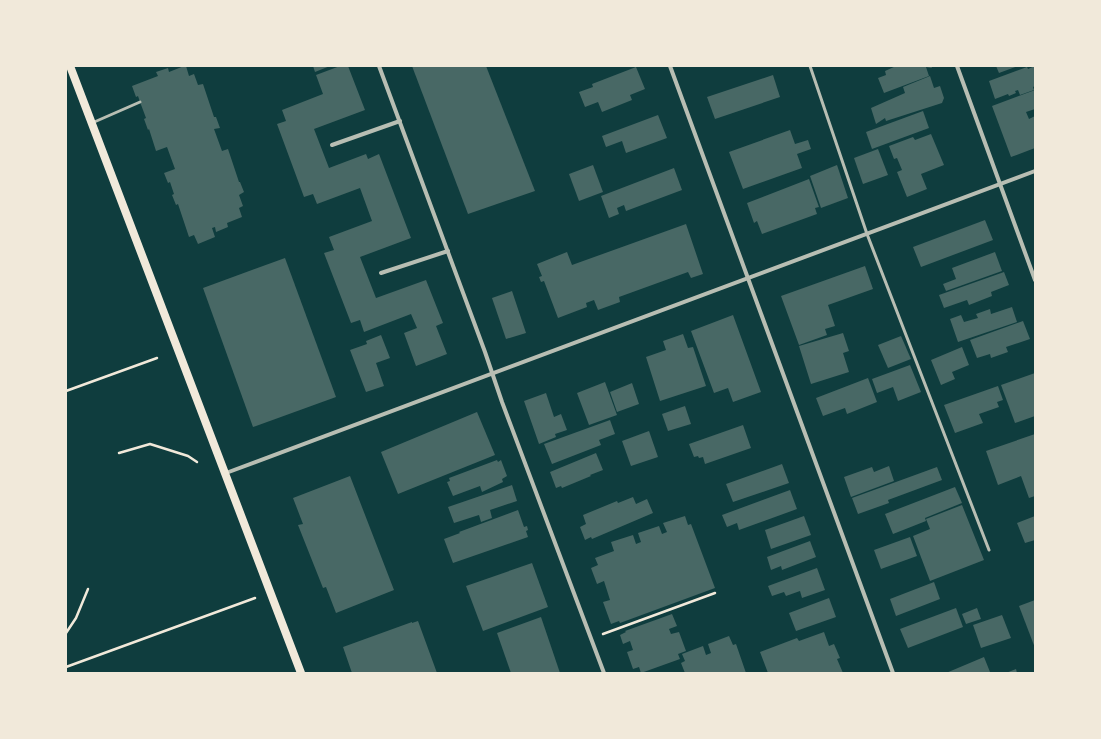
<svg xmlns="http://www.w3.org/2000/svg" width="1101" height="739" font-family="'Roboto Condensed',sans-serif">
<rect width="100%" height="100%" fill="#0f3d3e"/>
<g fill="#486865">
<polygon points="184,66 186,66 189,76 194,74 198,85 203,84 214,117 216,117 220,128 214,129 222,151 228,149 239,182 240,182 244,192 239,195 243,206 239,208 242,217 227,223 228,227 216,232 215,227 212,228 215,237 198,244 194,235 189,237 178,204 176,205 172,195 174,194 170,182 168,183 164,173 175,169 167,147 156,151 149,129 148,130 144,119 146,118 140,102 138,96 136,97 132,86 158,76 156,72 168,68 169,72"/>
<polygon points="313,66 330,66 315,72"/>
<polygon points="340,66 348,66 365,110 314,129 329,168 366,154 368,159 379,154 411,238 360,257 376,298 426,280 443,323 436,326 447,354 416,366 404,333 417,328 411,314 364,332 360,320 351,323 324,253 334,250 329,237 372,221 360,188 317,204 313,194 304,197 277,124 286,121 282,110 323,94 316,75"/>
<polygon points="412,66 486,66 535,191 468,214"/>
<polygon points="896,66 931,66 932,68 926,67 929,76 884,93 878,78 886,75 885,71"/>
<polygon points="996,66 1018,66 999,73"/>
<polygon points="1035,66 1035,86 1033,87 1034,90 1020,95 1018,90 1015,91 1016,93 1009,96 1008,94 995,99 989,81 1027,67 1028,69"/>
<polygon points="636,67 645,89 630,95 632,100 602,112 598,102 585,107 579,92 593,87 592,84"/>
<polygon points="773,75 780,97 715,119 707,97"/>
<polygon points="930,76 934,88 940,86 944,98 942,103 886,121 885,118 876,124 871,108 905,93 903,87"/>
<polygon points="1035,90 1035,109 1026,112 1029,119 1035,116 1035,148 1011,157 992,106"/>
<polygon points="923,111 929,128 872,149 866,132"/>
<polygon points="658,115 667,138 626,153 622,141 606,147 602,136"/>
<polygon points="790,130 795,144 808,140 811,149 797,154 802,168 743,189 729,152"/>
<polygon points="931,134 944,165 921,174 927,189 907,197 897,172 902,170 897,158 894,159 889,146 913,137 915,140"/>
<polygon points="878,149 888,175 863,184 854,158"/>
<polygon points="593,165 603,192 579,201 569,174"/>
<polygon points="837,165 848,198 821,208 810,176"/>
<polygon points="674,168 682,190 626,211 624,205 617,208 619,214 609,218 601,196"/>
<polygon points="809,179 819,207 815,208 817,214 762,234 757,221 754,223 747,203"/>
<polygon points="985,220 993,240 921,267 913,247"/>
<polygon points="686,224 703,274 691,278 688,272 619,297 620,302 598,310 594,300 586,303 587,307 558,318 544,281 541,282 539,277 542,276 537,264 567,252 572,265"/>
<polygon points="995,252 1002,271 946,291 943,284 956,279 952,268"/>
<polygon points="285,258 336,397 253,427 203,288"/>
<polygon points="865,266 873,289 828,305 835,326 825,329 827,335 799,345 781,296"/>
<polygon points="1004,272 1009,285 991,292 992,296 969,305 967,300 944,308 939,295"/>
<polygon points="512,291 526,333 506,339 492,298"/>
<polygon points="1012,307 1017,322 958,342 950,319 961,315 964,322 978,318 976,314 990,309 991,314"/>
<polygon points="733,315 761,392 733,402 728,388 714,393 691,331"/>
<polygon points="1023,321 1030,339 1006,347 1008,352 991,358 990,354 977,358 970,340"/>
<polygon points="843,333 849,351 843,353 849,372 811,384 799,346"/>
<polygon points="683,334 688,348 693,347 706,386 660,401 646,357 666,350 663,341"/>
<polygon points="381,335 390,358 376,363 384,386 366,392 350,350 367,344 366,341"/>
<polygon points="901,336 911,359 888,368 878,345"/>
<polygon points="962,347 969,365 952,372 955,379 941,385 931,360"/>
<polygon points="910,365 921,392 898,401 893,387 877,393 872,379"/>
<polygon points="1035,373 1035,416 1015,423 1001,385"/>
<polygon points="868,378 877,402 847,414 845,408 823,416 816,398"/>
<polygon points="605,382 617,415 589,425 577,393"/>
<polygon points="632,383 639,404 617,412 610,392"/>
<polygon points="998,386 1003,400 997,402 999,407 979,414 983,423 955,433 944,405"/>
<polygon points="546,393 554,417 561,414 567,430 555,434 556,437 539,444 524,401"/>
<polygon points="685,406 691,424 668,431 662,414"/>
<polygon points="477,412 495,455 398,494 381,452"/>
<polygon points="610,420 615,434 599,440 601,445 552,464 544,444"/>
<polygon points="743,425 751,448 705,464 703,457 699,458 698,456 694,457 689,444"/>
<polygon points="649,431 658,457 631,466 622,441"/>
<polygon points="1035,434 1035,496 1029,498 1021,476 998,485 986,451"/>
<polygon points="596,453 603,470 590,475 591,476 562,488 561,486 556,488 550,472"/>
<polygon points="497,460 498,462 501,460 507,476 502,479 503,482 482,492 480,486 453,496 447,482 450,481 449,478"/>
<polygon points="782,464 789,483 733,502 726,484"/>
<polygon points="889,466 894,481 851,497 844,477 872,467 874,472"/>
<polygon points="937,467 942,480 888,500 889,503 858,514 852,498"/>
<polygon points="350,476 394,590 336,613 326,587 323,588 298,525 303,524 293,498"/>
<polygon points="512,485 517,501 490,510 492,518 481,522 479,515 454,523 448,507"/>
<polygon points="955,487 962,503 925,518 926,521 893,534 885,514"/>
<polygon points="790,490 797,509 739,530 737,523 727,527 722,515"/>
<polygon points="633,497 636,504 647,499 653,513 592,539 591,537 585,540 580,527 586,524 583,515 617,501 618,503"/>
<polygon points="962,505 984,560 930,581 913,536 930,529 926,519"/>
<polygon points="518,510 524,527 527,526 528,530 526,531 528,537 453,563 444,539 460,533 459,532"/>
<polygon points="685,516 688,525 691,524 715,588 620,623 619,621 611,624 603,602 610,600 604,581 597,584 591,568 598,565 595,558 614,551 611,542 633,535 636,544 641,542 638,533 659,526 662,534 667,532 663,523"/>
<polygon points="804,516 811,535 771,549 765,530"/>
<polygon points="1035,516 1035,540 1025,543 1017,523"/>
<polygon points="910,537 917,556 881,569 874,550"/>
<polygon points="810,541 816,557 782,570 781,566 771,570 767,557"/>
<polygon points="532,563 548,607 483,631 466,586"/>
<polygon points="817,568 825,590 802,598 800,591 786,596 784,592 772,596 768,586"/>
<polygon points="934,582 940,599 896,616 890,599"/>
<polygon points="829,598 836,617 796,631 789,613"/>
<polygon points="1035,600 1035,648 1019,606"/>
<polygon points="956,608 963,627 908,648 900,629"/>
<polygon points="977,608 981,619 966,624 962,614"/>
<polygon points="672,614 677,626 669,629 671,634 679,632 686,651 678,654 680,659 641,673 639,667 633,669 627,652 633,650 630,641 623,644 620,635 626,632 625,631"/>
<polygon points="1002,615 1011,638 981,648 973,625"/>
<polygon points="541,617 560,673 511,673 497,633"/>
<polygon points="418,621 437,673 352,673 343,647 412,622 412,623"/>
<polygon points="824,632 829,646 834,644 840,658 837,659 843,673 768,673 760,652 797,638 799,641"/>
<polygon points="729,636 733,645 736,644 746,673 685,673 681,663 685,661 682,654 703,646 706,655 711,653 708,644"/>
<polygon points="984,657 990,672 987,673 946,673"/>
<polygon points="1016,669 1017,673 1006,673"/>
</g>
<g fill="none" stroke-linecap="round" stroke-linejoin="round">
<g stroke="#f1e9da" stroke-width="2.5">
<polyline points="66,391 157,358"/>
<polyline points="119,453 150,444 188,456 197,462"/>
<polyline points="66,633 76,618 88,589"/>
<polyline points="603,634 715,593"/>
<polyline points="66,667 255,598"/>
</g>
<g stroke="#b8beb3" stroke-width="3">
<polyline points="810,66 867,234 989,550"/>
<polyline points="92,123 140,102"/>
</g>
<g stroke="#b8beb3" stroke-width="4">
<polyline points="379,66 485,352 502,402 604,673"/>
<polyline points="670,66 893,673"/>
<polyline points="957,66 1035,280"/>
<polyline points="332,145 400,121"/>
<polyline points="381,273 448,251"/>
<polyline points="226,473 1035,171"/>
</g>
<polyline stroke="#f1e9da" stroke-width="8" points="70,66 301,673"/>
</g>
<rect width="1101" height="739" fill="none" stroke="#f1e9da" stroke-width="134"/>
</svg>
